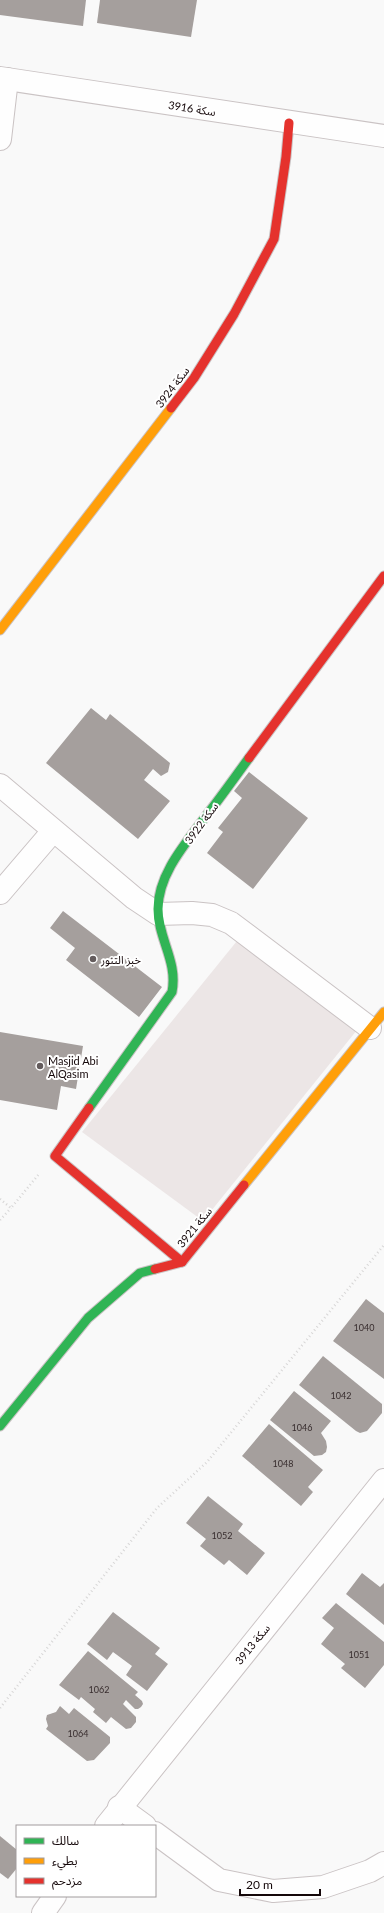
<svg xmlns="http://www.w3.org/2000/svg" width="384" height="1913" font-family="Lato,'Noto Sans Arabic',sans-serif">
<rect width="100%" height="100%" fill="#f9f9f9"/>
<polygon fill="#ece6e6" points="241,936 357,1030 203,1221 82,1132"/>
<g fill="#a59f9d">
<polygon points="0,0 86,0 83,26 0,15"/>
<polygon points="100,0 197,0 191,37 97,23"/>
<polygon points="91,708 106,720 110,714 170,763 168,772 161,776 153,769 144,780 170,801 138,839 46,763"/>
<polygon points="249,772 308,818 253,889 207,853 223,832 218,828 242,798 234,791"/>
<polygon points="63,911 162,987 139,1017 66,960 75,948 50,928"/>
<polygon points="0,1032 83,1046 76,1089 61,1086 57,1110 0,1100"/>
<polygon points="366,1299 384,1313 384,1379 333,1341"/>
<polygon points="323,1356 382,1404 382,1413 367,1431 360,1433 356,1431 299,1385"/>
<polygon points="294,1391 331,1421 321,1433 326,1441 327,1447 326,1452 322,1455 314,1456 270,1420"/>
<polygon points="269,1424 323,1470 308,1487 313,1492 301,1506 242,1456"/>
<polygon points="208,1496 243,1524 238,1531 265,1553 247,1575 229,1560 224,1565 200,1546 206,1539 186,1523"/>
<polygon points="362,1573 380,1587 384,1583 384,1625 346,1594"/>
<polygon points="336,1603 384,1642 384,1665 365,1688 341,1668 345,1664 321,1644 334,1628 322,1618"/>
<polygon points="113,1612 160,1648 155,1654 168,1664 147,1691 126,1675 132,1666 113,1652 107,1660 87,1644"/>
<polygon points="88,1651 138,1692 135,1695 142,1701 143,1704 141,1707 138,1709 135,1709 126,1700 123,1704 136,1717 136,1722 131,1728 126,1729 111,1717 106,1723 93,1712 95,1709 81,1697 79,1700 59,1685"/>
<polygon points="60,1706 69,1714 74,1708 110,1737 110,1743 94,1760 87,1761 46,1729 48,1726 46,1719 47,1715 56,1712"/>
<polygon points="0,1836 17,1850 17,1868 8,1879 0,1873"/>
</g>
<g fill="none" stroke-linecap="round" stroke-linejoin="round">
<defs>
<g id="street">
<polyline points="0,78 384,136"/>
<polyline points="0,139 7,79"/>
<polyline points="0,785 134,898 158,914 192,913 212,915 231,923 370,1028"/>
<polyline points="0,893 53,831"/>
<polyline points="119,1807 145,1826"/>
<polyline points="106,1826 384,1480"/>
<polyline points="155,1833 219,1880 273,1891 323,1887 370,1871 384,1863"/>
<polyline points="43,1913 55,1896"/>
</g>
<g id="fast">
<path d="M89,1108L172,992C178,961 158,939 158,909C158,874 186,843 206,816C221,797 235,777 249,758"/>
<polyline points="0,1426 88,1318 140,1273 155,1269"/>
</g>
<g id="slow">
<polyline points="0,630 171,408"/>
<polyline points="244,1185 384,1012"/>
</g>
<g id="jam">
<polyline points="171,408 194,378 234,314 274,239 286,157 289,123"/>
<polyline points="249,758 384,576"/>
<polyline points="89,1108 55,1156 182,1262"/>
<polyline points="155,1269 182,1262 244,1185"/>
</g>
</defs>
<use href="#street" stroke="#cac3c4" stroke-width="24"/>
<use href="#fast" stroke="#cac3c4" stroke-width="11"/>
<use href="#slow" stroke="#cac3c4" stroke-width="11"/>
<use href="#jam" stroke="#cac3c4" stroke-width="11"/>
<g stroke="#d7d6d6" stroke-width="2.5" stroke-dasharray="1 3" stroke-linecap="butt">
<polyline points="0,1199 11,1208 39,1174"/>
<polyline points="0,1220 11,1208"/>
<polyline points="0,1708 157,1508 207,1462 384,1245"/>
</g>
<use href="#street" stroke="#fefefe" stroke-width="22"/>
<use href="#fast" stroke="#30b455" stroke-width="9"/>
<use href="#slow" stroke="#ff9f0a" stroke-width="9"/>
<use href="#jam" stroke="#e5322d" stroke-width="9"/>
</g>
<g fill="#645c5d" stroke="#fff" stroke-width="1.5">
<circle cx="93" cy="959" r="4"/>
<circle cx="40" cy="1066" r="4"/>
</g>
<g text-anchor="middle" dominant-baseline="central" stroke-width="4" stroke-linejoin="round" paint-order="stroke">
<g font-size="9" fill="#382d2e">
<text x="364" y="1327">1040</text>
<text x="341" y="1395">1042</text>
<text x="302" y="1427">1046</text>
<text x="283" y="1463">1048</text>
<text x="222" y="1535">1052</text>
<text x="359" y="1654">1051</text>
<text x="99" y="1689">1062</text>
<text x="78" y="1733">1064</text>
</g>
<g font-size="11" fill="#140709" stroke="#fff">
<text transform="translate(192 108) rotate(9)">سكة 3916</text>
<text transform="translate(172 387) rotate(-53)">سكة 3924</text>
<text transform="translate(201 823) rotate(-54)">سكة 3922</text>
<text transform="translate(194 1227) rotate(-51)">سكة 3921</text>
<text transform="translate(252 1644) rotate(-51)">سكة 3913</text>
</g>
<g font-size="11" fill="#140709" stroke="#fff" text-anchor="start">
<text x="101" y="959">خبز التنور</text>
<text x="48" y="1060">Masjid Abi<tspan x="48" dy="13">AlQasim</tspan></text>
</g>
</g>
<rect x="16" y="1825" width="140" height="72" fill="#ffffff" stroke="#a19c9d"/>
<rect x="24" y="1838" width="20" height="6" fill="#30b455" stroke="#a19c9d"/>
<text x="52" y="1845" font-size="12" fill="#140709">سالك</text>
<rect x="24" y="1858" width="20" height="6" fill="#ff9f0a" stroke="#a19c9d"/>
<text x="52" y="1865" font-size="12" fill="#140709">بطيء</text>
<rect x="24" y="1878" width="20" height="6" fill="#e5322d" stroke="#a19c9d"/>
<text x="52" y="1885" font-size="12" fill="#140709">مزدحم</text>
<path d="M240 1889v6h80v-6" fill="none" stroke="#140709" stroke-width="2"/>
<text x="246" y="1889" font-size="12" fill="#140709" stroke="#ffffff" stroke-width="3" paint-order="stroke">20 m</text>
</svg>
